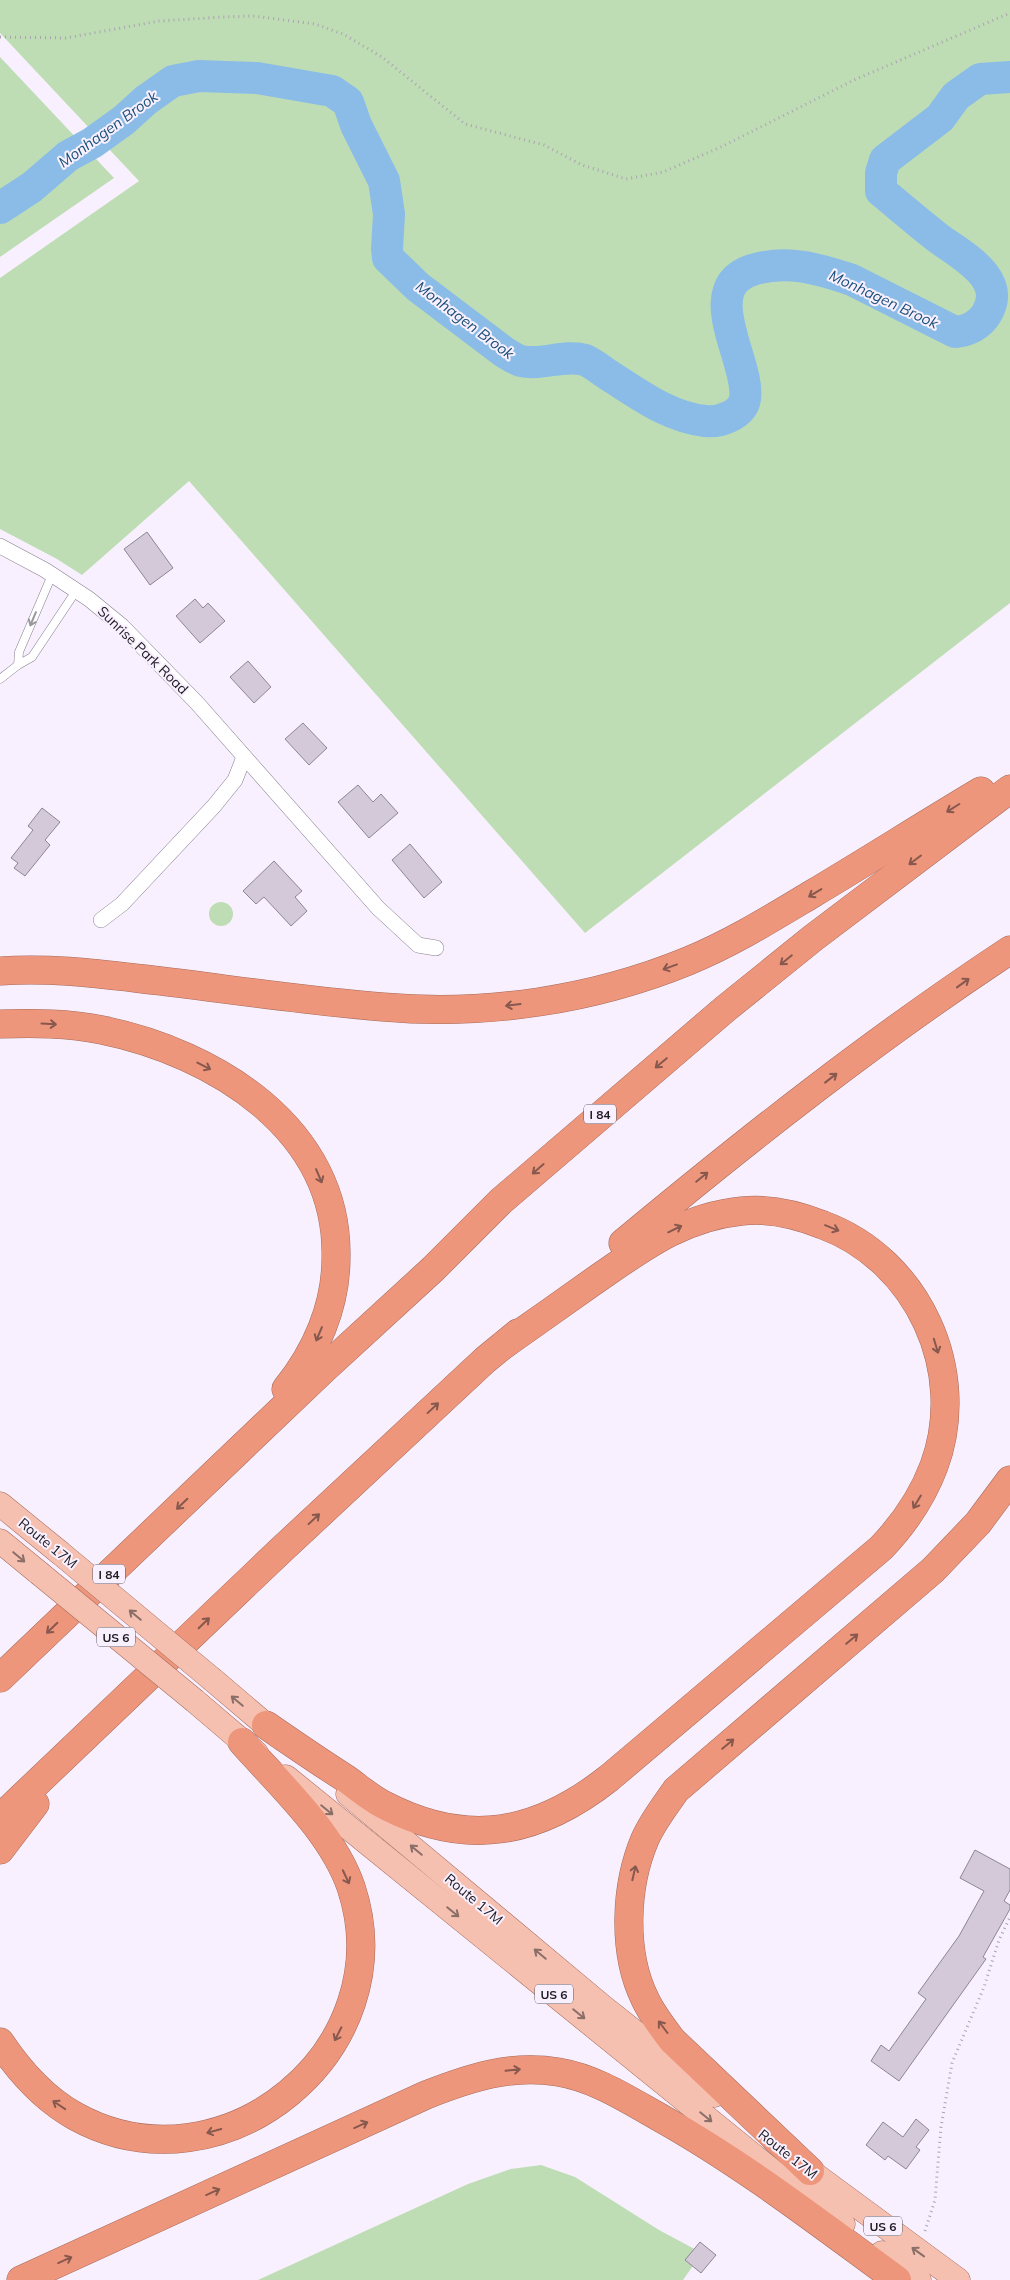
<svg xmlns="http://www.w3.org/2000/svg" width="1010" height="2280" font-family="Mulish,sans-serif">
<rect width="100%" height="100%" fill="#f8f0fe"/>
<g fill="#bfddb5">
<polygon points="0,0 1010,0 1010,603 585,933 189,481 82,575 57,559 0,529 0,278 139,181 0,33"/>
<polygon points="0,57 114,178 0,257"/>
<circle cx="221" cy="914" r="12"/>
<polygon points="541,2165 575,2177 659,2230 702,2253 683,2280 258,2280 468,2184 511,2169"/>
</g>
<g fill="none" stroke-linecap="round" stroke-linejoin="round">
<path stroke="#8abce7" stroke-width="32" d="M0,208L32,187L68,156L92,143L124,120L146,100L173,81L199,76L257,78L332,91L348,102L356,125L384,181L389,214L387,249L388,258L418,287L504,352C509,355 515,359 521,361C541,366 564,354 585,360C593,363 603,372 610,376C640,395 669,417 705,421C719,423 742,415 745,399C751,363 696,289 752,270C787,259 819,269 852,280L955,332C968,331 980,325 987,313C1007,278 961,255 938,238C919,223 900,207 881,191V173L885,160L940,118L956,96L980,79L1010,77"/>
</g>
<g fill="#d3c9d9" stroke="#8f8695">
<polygon points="147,532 173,568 150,585 124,549"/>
<polygon points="195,599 203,608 208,603 225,621 200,643 176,616"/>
<polygon points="248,661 271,687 254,703 230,677"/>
<polygon points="303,723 327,748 309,765 285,739"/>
<polygon points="358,785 373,802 381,794 398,813 369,838 338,802"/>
<polygon points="42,808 60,822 45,840 50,845 25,876 14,868 18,863 11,858 33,830 28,826"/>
<polygon points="410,844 442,882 424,898 392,860"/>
<polygon points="274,861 302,891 295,897 307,911 291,926 264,897 256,904 243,891"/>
<polygon points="975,1850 1010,1869 1010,1890 1004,1901 1010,1905 1010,1909 983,1957 986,1959 899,2081 871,2061 881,2045 889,2051 926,1999 918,1993 959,1936 984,1891 960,1878"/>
<polygon points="916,2119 929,2130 916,2147 920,2150 906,2169 888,2156 885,2160 866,2145 883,2122 903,2137"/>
<polygon points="700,2242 716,2255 701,2273 685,2260"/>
</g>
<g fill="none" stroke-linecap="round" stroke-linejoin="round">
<defs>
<g id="service">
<polyline points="52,575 19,652 18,665 32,657 76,591"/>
<polyline points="0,679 18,665"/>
</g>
<g id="minor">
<polyline points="0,546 45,570 89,599 122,626 197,703 378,908 418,945 436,948"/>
<polyline points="101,920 122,904 214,806 235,780 244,757"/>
</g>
<g id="primary">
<polyline points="0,1504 59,1552"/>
<polyline points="0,1541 39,1573"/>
<polyline points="213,1680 280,1737"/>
<polyline points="195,1701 256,1753"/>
<polyline points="286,1777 776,2174 843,2224"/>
<polyline points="348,1794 603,2007 714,2095"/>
<polyline points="795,2160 958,2280"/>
<polyline points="882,2253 919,2280"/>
</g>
<g id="motorway">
<path d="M0,971C54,967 107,975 161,981C235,990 309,1001 383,1007C486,1016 593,1000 688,961C732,943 772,918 812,894C869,860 924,825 981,791"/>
<path d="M0,1024C34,1023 68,1023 102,1030C215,1053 339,1129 336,1258C336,1306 316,1352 286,1389"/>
<path d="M623,1243C747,1140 875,1039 1010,950"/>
<polyline points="0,1678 324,1369 433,1269 501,1201 725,1009 813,938 1010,789"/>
<path d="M266,1725C292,1743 318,1761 345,1778C358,1787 371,1799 386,1806C468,1848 538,1834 609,1778L881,1548C904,1524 922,1498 934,1466C969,1371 918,1260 823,1225C798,1215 770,1208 742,1211C682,1217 642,1248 594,1281C564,1302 535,1323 505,1344"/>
<polyline points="0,1818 279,1552 485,1360 518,1333"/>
<polyline points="0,1850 35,1804"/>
<path d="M0,2042C20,2072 43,2098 75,2116C223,2198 405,2049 351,1887C332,1832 280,1785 242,1742"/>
<path d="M810,2171L672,2040C662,2027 652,2014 645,1999C622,1952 625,1886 645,1839C653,1821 665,1806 676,1790L933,1570L978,1523L1010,1480"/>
<path d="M21,2280L426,2095C469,2078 511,2064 558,2072C595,2078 627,2099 659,2117C743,2164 819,2223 897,2280"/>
</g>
</defs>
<use href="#service" stroke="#887f8e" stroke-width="9"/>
<use href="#minor" stroke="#887f8e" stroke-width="16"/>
<use href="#primary" stroke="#a56b5c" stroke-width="25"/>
<use href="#motorway" stroke="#a56b5c" stroke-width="29"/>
<g stroke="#aba4b0" stroke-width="3" stroke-dasharray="1 4" stroke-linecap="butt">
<polyline points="0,37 66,38 159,21 223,17 253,16 315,24 343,34 382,57 465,124 544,145 582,165 626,179 663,172 721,147 854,80 1010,13"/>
<polyline points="925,2231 935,2200 941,2127 952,2063 984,1987 999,1940 1010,1917"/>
</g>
<use href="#service" stroke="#fff" stroke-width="8"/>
<use href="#minor" stroke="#fff" stroke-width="15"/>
<use href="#primary" stroke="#f5c0b0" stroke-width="24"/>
<use href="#motorway" stroke="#ee967b" stroke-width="28"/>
<defs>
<g id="primary-bridge">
<polyline points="59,1552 213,1680"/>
<polyline points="39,1573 195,1701"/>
</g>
</defs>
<use href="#primary-bridge" stroke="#a56b5c" stroke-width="25" stroke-linecap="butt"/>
<use href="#primary-bridge" stroke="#f5c0b0" stroke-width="24"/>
</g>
<defs><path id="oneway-shaft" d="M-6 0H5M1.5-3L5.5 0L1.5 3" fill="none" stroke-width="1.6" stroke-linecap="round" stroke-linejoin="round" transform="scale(1.25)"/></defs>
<use stroke="#9a989b" href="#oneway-shaft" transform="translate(33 619) rotate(113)"/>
<g stroke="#86584e">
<use href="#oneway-shaft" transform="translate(953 808) rotate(148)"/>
<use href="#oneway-shaft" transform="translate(915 860) rotate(143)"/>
<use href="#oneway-shaft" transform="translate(815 893) rotate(149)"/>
<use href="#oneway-shaft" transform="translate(786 960) rotate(141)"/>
<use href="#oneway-shaft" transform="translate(670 967) rotate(160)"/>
<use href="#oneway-shaft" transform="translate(963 983) rotate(-36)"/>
<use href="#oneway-shaft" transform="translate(513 1005) rotate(173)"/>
<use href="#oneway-shaft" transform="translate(49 1024) rotate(3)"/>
<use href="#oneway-shaft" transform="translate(661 1063) rotate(140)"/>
<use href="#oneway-shaft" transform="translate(204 1066) rotate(27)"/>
<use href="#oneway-shaft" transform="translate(831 1078) rotate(-38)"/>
<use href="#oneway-shaft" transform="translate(538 1169) rotate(139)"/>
<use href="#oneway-shaft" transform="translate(319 1176) rotate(67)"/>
<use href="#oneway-shaft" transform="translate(702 1177) rotate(-39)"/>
<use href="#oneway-shaft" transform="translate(832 1228) rotate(22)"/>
<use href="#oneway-shaft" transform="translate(675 1229) rotate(-26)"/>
<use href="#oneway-shaft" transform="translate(319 1334) rotate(113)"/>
<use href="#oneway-shaft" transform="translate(936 1346) rotate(73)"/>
<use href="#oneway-shaft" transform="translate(433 1408) rotate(-43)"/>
<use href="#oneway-shaft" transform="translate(917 1502) rotate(121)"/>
<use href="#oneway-shaft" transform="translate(182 1504) rotate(136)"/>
<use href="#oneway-shaft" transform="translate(314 1519) rotate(-43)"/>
<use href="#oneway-shaft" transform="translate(204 1623) rotate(-44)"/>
<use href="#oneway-shaft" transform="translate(52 1628) rotate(136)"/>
<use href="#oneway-shaft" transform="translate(852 1639) rotate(-40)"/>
<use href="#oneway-shaft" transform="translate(728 1744) rotate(-40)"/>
<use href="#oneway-shaft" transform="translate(634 1873) rotate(-77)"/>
<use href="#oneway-shaft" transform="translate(346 1877) rotate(65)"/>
<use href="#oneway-shaft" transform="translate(663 2027) rotate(-127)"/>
<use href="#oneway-shaft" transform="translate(338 2034) rotate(117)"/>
<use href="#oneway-shaft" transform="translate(513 2070) rotate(-6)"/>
<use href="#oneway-shaft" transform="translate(59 2105) rotate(-146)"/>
<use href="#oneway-shaft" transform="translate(361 2125) rotate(-24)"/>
<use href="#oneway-shaft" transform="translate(214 2131) rotate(165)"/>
<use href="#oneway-shaft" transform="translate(213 2192) rotate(-24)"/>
<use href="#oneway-shaft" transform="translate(65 2260) rotate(-24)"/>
</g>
<g stroke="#8a6e68">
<use href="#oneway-shaft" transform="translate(19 1557) rotate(40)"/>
<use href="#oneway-shaft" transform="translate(135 1615) rotate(-140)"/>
<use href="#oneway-shaft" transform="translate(237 1701) rotate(-140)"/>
<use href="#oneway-shaft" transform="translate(327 1810) rotate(39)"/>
<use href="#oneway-shaft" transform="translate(416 1850) rotate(-140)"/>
<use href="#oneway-shaft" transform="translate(453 1912) rotate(39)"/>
<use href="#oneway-shaft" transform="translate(540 1954) rotate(-140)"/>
<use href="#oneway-shaft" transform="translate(579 2014) rotate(39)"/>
<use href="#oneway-shaft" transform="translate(706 2117) rotate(39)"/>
<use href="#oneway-shaft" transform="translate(918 2252) rotate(-144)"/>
</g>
<g text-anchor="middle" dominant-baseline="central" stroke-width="4" stroke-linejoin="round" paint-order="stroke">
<g fill="#f8f0fe" stroke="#5f5b63" stroke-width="1">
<rect x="584" y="1104.5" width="32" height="19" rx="4"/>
<rect x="93" y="1564.5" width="32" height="19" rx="4"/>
<rect x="97" y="1627.5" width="38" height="19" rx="4"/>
<rect x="535" y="1984.5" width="38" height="19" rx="4"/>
<rect x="864" y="2216.5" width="38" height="19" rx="4"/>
</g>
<g font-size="12" font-weight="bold" fill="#1e1b21">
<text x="600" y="1114">I 84</text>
<text x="109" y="1574">I 84</text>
<text x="116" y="1637">US 6</text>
<text x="554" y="1994">US 6</text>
<text x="883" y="2226">US 6</text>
</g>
<g font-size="14" fill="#1e1b21" stroke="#f8f0fe">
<text transform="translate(143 650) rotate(44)">Sunrise Park Road</text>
<text transform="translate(48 1543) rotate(39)">Route 17M</text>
<text transform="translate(474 1899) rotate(40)">Route 17M</text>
<text transform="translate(788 2154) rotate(38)">Route 17M</text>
</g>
<g font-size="15" font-style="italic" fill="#194f79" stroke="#f8f0fe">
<text transform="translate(108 129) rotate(-36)">Monhagen Brook</text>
<text transform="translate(884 299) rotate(25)">Monhagen Brook</text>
<text transform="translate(465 320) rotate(37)">Monhagen Brook</text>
</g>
</g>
</svg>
